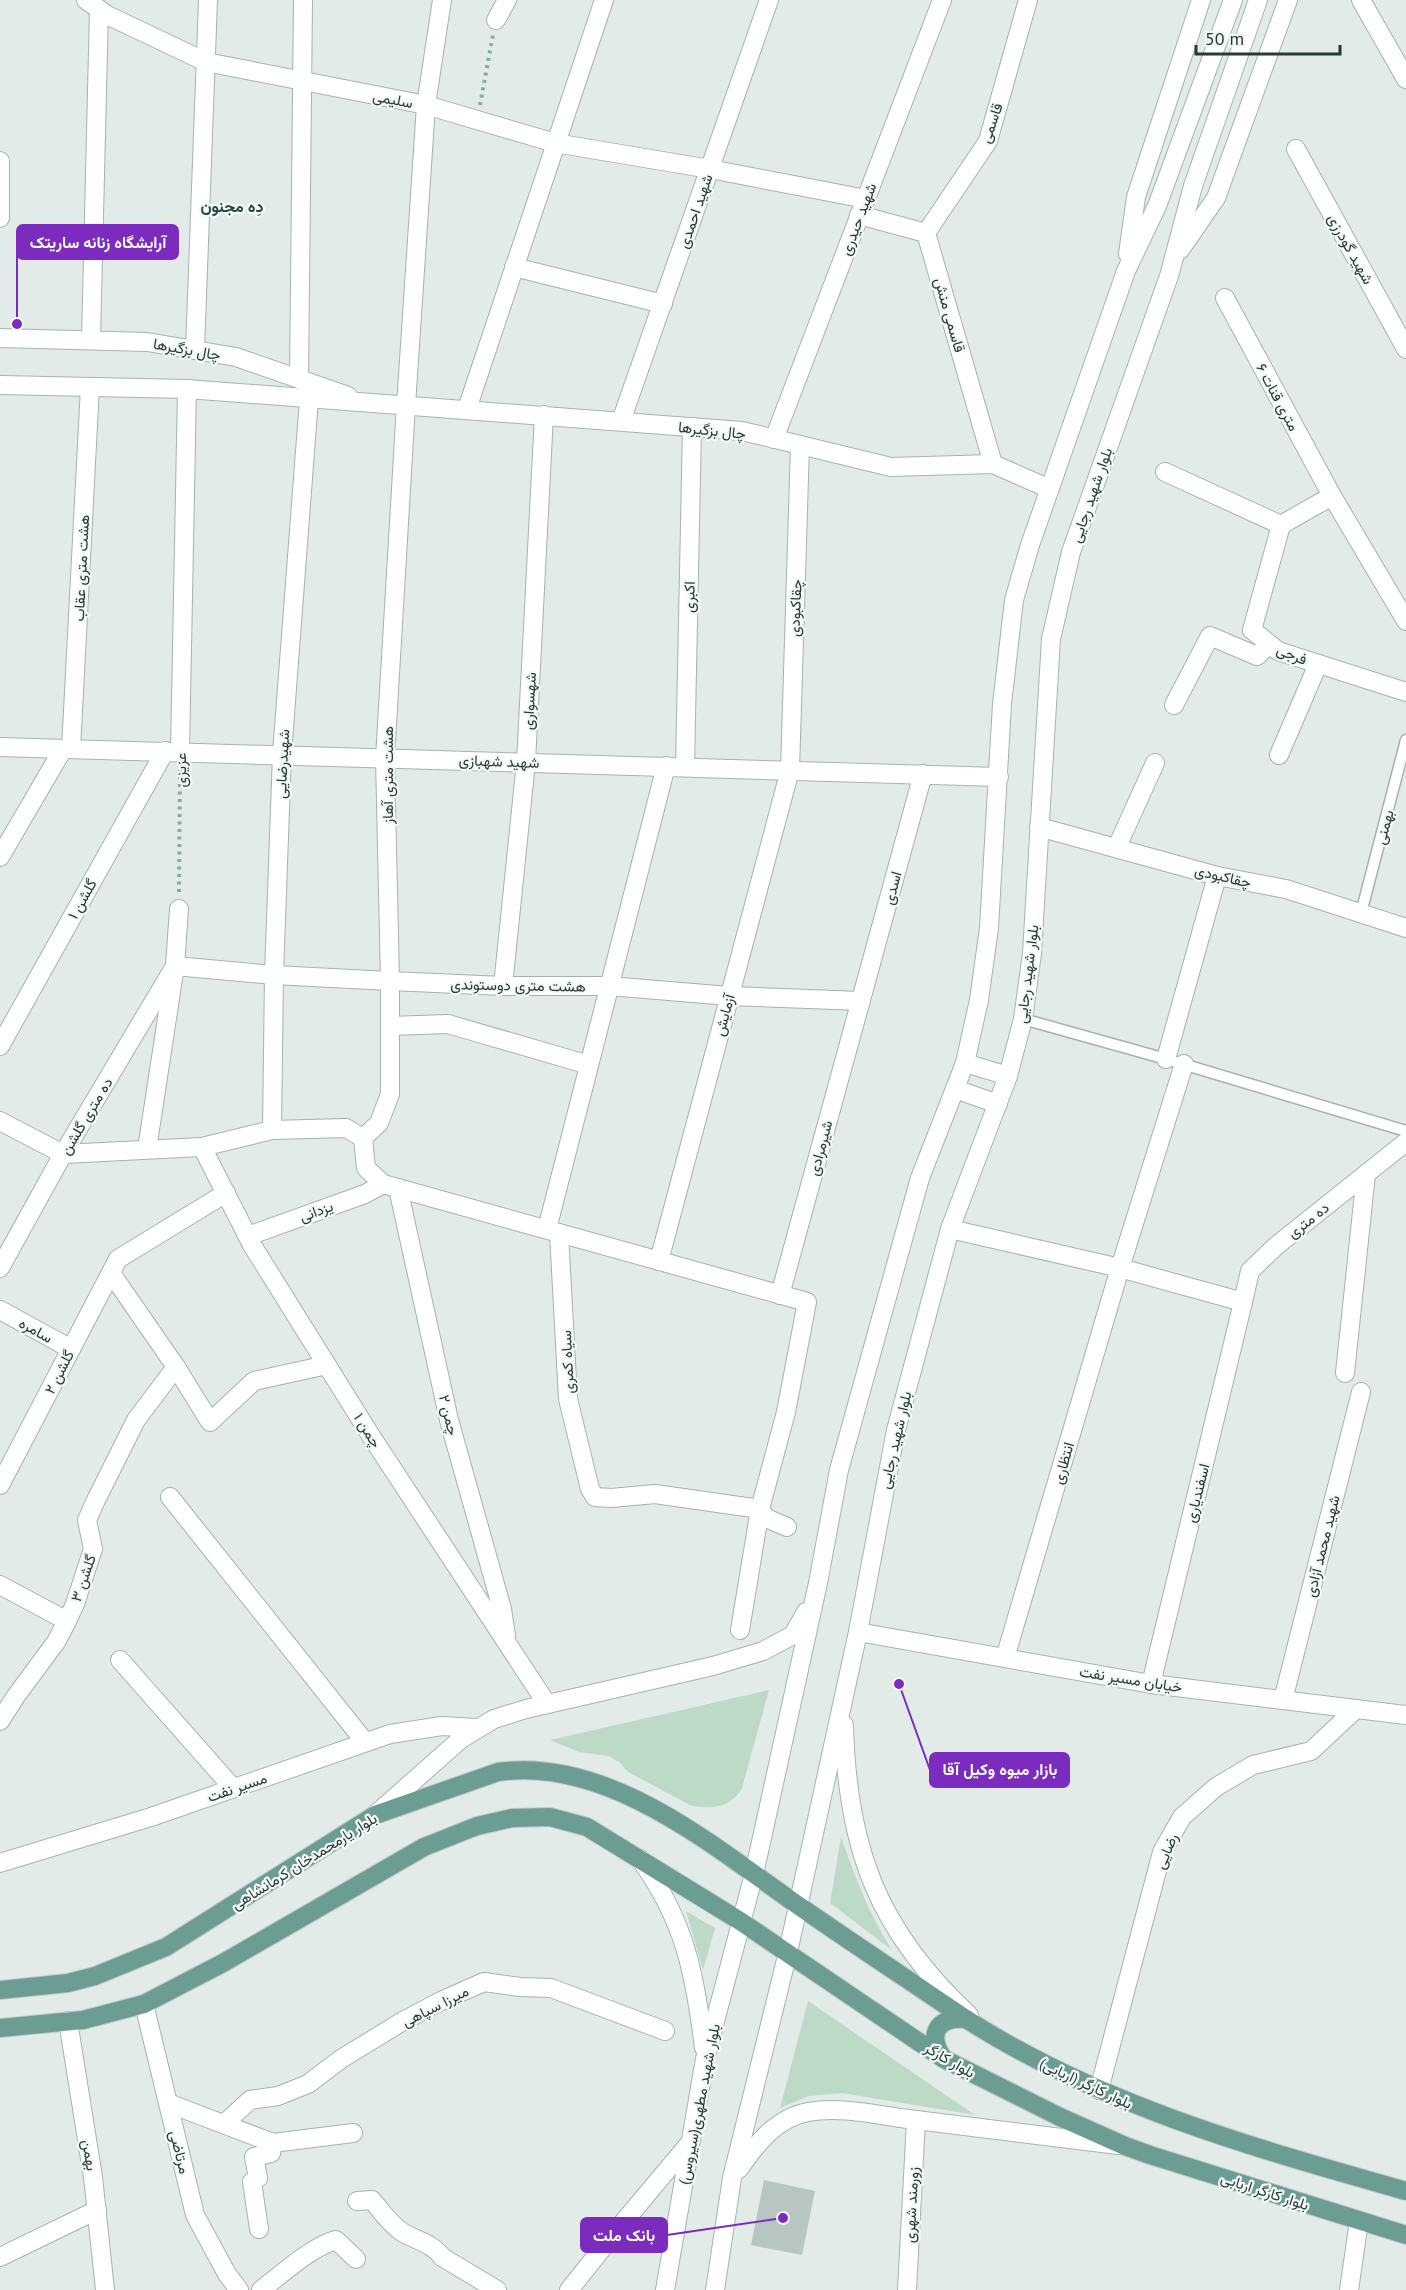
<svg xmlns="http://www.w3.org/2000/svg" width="1406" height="2290" font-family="'PT Sans',Vazirmatn,sans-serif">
<rect width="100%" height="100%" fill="#e2ebe8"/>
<g fill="#bddac7">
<path d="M769,1690L742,1788C731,1808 711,1810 690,1805L628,1772L619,1762L609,1756L579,1752L550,1740Z"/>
<path d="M841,1837C855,1877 869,1914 892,1950L830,1903Z"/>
<polygon points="686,1911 715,1928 703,1970"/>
<polygon points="808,2001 975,2115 842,2093 809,2096 780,2108"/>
</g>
<polygon fill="#b8c6c1" points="764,2180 815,2191 802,2255 751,2245"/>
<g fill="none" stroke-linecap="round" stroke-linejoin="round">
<defs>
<g id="lane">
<polyline points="1361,913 1406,740"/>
<polyline points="1023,1019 1166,1059 1406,1131"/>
</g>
<g id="street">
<polyline points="86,0 107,15 206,62 426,105 555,143 710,169 866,199"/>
<polyline points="1361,0 1406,79"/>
<polyline points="496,20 507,0"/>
<polyline points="1296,149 1406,349"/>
<polyline points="0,161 0,218"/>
<polyline points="859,215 926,233 993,464"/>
<polyline points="926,233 988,141 1028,0"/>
<polyline points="514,267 663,304"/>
<polyline points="1225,298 1332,496 1406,621"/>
<polyline points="91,340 99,9"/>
<polyline points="195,350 208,0"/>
<polyline points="299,379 303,0"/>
<polyline points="467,409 604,0"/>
<polyline points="621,421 769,0"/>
<polyline points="774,439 942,0"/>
<polyline points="1165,472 1281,525 1332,496"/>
<polyline points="1281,525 1252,630 1278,651 1406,692"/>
<polyline points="1174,705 1210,636 1257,656 1269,644"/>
<polyline points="71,749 90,387"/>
<polyline points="180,751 187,389"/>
<polyline points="1279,755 1318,664"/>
<polyline points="685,767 692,427"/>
<polyline points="1039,827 1217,876 1286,889 1406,928"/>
<polyline points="1117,847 1155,763"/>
<polyline points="0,857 63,749"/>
<polyline points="503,986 526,762 544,415"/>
<polyline points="390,1026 448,1024 589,1065"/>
<polyline points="0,1046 165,751"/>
<polyline points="1166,1059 1217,876"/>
<polyline points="0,1121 63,1154 202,1147 272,1130 346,1128 363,1138 366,1168 383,1184 807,1302 786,1412 760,1509 766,1518 787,1527"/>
<polyline points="272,1130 274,975 282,754 309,399"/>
<polyline points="363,1138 379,1123 390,1094 390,981 385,758 406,405 426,105 442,0"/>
<polyline points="202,1147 252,1245 371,1436 547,1704"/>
<polyline points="147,1149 175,966 179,909"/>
<polyline points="398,1188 449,1420 502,1609 506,1635"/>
<polyline points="547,1229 666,766"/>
<polyline points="950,1229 1120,1268 1243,1302 1250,1271 1276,1246 1406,1142"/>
<polyline points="559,1233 568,1399 590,1489 595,1497 611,1498 655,1494 760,1509 740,1630"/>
<polyline points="248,1236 365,1194 383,1184"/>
<polyline points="659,1261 790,770 800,445"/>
<polyline points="0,1268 63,1154 175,966 274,975 390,981 503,986 609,986 729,996 861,1001"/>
<polyline points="111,1273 176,1367 210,1422 254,1381 327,1365"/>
<polyline points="780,1295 923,774"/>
<polyline points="0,1310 71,1349"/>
<polyline points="1345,1373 1366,1174"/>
<polyline points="0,1485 118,1259 226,1193"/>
<polyline points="170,1497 365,1742"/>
<polyline points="0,1585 67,1621"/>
<polyline points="1005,1658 1120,1268 1184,1064"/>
<polyline points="120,1660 233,1788"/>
<polyline points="1151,1684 1243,1302"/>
<polyline points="1283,1700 1361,1392"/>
<polyline points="0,1721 16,1696 56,1642 67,1621 75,1604 93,1549 87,1520 96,1500 136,1420 176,1367"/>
<polyline points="144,2004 195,2215 227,2274 239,2290"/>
<polyline points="68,2021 93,2177 105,2290"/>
<polyline points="1099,2090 1162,1852 1182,1817 1216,1787 1253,1765 1311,1751 1356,1709"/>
<polyline points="168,2103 273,2143 353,2133"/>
<polyline points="225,2123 250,2100 278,2096 308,2084 341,2059 403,2021 441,2001 484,1982 520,1987 551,1988 665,2031"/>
<path d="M357,2201L372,2200C382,2212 389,2223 402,2232C415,2240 434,2244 442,2257L497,2290"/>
<polyline points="259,2229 252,2182 258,2178 254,2157 271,2153 273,2143"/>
<polyline points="0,2257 97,2210"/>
<path d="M261,2290C282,2274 311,2247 336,2240L356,2259"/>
<polyline points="907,2290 916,2120"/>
<polyline points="1349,2290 1359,2221"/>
</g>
<g id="secondary">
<polyline points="1180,250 1216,198 1288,0"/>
<polyline points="1128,254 1136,197 1201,0"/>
<polyline points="0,338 147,342 236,357 348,396"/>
<polyline points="0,385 187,389 742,431 891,467 993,464 1050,489"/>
<polyline points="0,747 999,777"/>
<polyline points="965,1063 1008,1076"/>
<polyline points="955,1089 998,1104"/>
<polyline points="858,1632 1151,1684 1406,1715"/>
<path d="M844,1725C847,1848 878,1931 969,2015"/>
<polyline points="375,1815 461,1739 494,1719 526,1709 713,1666 763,1651 793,1635 806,1612"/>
<path d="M640,1859C685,1921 695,1974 704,2048"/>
<polyline points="0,1863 151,1817 390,1734 442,1726 476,1728"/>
<path d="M739,2169C756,2144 776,2118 808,2112C840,2106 877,2115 908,2119C978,2127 1048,2136 1118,2145"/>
<polyline points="569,2290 621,2225 689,2144"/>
<polyline points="665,2290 705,2059 754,1874 818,1583 839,1470 920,1178 965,1063 979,1000 989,928 1002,704 1014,600 1030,545 1126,271 1157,206 1233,0"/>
<polyline points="715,2290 732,2178 788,1952 858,1632 896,1430 950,1229 1008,1076 1023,1019 1032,953 1051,639 1071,552 1169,276 1193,186 1258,0"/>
</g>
<g id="primary">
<path d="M0,1990L68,1983L95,1976L166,1947L375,1815L498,1772C608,1756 714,1847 799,1906C854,1944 910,1981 966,2019C1100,2105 1254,2148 1406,2191"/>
<polyline points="0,2028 83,2020 144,2004 223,1963 424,1847 477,1826 512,1818 550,1817 587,1827 740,1921 944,2059 1060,2117 1125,2146 1150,2155 1406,2235"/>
<path d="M943,2058C927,2034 937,2017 966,2019"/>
</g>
</defs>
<use href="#lane" stroke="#a5b3af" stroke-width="13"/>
<use href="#street" stroke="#a5b3af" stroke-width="20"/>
<use href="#secondary" stroke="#a2b6b0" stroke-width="20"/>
<use href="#primary" stroke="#c2c8c7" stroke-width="20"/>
<g stroke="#86aca2" stroke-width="4" stroke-dasharray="3 4.5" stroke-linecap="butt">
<polyline points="480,105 493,35"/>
<polyline points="179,892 180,770"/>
</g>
<use href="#lane" stroke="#fff" stroke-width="10"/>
<use href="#street" stroke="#fff" stroke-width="18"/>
<use href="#secondary" stroke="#fff" stroke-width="18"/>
<use href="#primary" stroke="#6b9d93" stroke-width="18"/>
</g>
<g text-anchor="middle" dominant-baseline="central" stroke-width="4.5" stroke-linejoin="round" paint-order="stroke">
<g font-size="15" fill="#243b36" stroke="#f3f8f6">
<text transform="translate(393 99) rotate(11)">سلیمی</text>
<text transform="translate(991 123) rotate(-71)">قاسمی</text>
<text transform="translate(695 211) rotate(-71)">شهید احمدی</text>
<text transform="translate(858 219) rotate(-69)">شهید حیدری</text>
<text transform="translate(1351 249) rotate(61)">شهید گودرزی</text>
<text transform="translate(950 315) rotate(74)">قاسمی منش</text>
<text transform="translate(187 349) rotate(10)">چال بزگیرها</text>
<text transform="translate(1278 397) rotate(62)">۶ متری قنات</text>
<text transform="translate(712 430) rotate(6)">چال بزگیرها</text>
<text transform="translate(1091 495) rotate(-71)">بلوار شهید رجایی</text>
<text transform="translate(81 568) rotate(-87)">هشت متری عقاب</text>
<text transform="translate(689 597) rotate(-89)">اکبری</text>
<text transform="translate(795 608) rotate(-88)">چقاکبودی</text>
<text transform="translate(1292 654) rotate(22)">فرجی</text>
<text transform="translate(529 701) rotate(-87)">شهسواری</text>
<text transform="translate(499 761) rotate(2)">شهید شهبازی</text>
<text transform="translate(282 764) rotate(-87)">شهیدرضایی</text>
<text transform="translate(180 770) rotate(-90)">عزیزی</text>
<text transform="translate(387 775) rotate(-90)">هشت متری آهاز</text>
<text transform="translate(1384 827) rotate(-75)">بهمنی</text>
<text transform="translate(1223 876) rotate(13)">چقاکبودی</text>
<text transform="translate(892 888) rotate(-75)">اسدی</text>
<text transform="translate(82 899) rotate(-61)">گلشن ۱</text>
<text transform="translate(1027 974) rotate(-83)">بلوار شهید رجایی</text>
<text transform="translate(518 985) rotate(1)">هشت متری دوستوندی</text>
<text transform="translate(724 1015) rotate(-75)">آزمایش</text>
<text transform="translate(86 1116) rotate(-59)">ده متری گلشن</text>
<text transform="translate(820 1148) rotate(-75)">شیرمرادی</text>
<text transform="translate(316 1211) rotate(-20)">یزدانی</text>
<text transform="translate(1308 1220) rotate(-38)">ده متری</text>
<text transform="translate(36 1330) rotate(29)">سامره</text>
<text transform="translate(567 1362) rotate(-93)">سیاه کمری</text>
<text transform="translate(59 1372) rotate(-63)">گلشن ۲</text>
<text transform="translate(449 1415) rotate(76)">چمن ۲</text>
<text transform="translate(368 1430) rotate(58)">چمن ۱</text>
<text transform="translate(895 1440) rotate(-77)">بلوار شهید رجایی</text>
<text transform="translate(1063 1463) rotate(-74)">انتظاری</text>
<text transform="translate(1197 1493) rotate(-76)">اسفندیاری</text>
<text transform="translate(1322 1546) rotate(-76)">شهید محمد آزادی</text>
<text transform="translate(83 1578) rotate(-71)">گلشن ۳</text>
<text transform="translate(1131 1679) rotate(9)">خیابان مسیر نفت</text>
<text transform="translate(237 1787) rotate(-19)">مسیر نفت</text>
<text transform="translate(1166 1851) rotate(-67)">رضایی</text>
<text transform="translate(304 1861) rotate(-32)">بلوار یارمحمدخان کرمانشاهی</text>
<text transform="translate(435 2006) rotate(-27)">میرزا سپاهی</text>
<text transform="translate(950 2060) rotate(30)">بلوار کارگر</text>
<text transform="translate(1086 2083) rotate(25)">بلوار کارگر (اربابی)</text>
<text transform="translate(699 2104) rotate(-79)">بلوار شهید مطهری(سیروس)</text>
<text transform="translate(180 2152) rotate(76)">مرتاضی</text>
<text transform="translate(90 2155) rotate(81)">بهمن</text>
<text transform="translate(1265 2191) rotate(18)">بلوار کارگر اربابی</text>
<text transform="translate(911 2205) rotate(-87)">زورمند شهری</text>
</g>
<g font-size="16" font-weight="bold" fill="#224b43" stroke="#f3f8f6">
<text x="232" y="206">دِه مجنون</text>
</g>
</g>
<path fill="none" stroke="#7b2cbf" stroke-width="2" d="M17 324L17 242M899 1684L930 1770M783 2218L667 2235"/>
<g fill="#7b2cbf" stroke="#f3f8f6" stroke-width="2">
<circle cx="17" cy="324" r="6"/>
<circle cx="899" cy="1684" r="6"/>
<circle cx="783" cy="2218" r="6"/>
</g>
<g fill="#7b2cbf" stroke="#7b2cbf" stroke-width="2">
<rect x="17" y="225" width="161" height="34" rx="6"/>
<rect x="930" y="1753" width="139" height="34" rx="6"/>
<rect x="581" y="2218" width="86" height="34" rx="6"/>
</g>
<g font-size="16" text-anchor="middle" font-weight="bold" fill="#fff">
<text x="98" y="248">آرایشگاه زنانه ساریتک</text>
<text x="1000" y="1775">بازار میوه وکیل آقا</text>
<text x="624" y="2241">بانک ملت</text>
</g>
<path d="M1196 45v9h144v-9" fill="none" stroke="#243b36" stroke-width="3"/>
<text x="1205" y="45" font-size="18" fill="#243b36" stroke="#f3f8f6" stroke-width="4.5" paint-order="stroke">50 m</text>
</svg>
